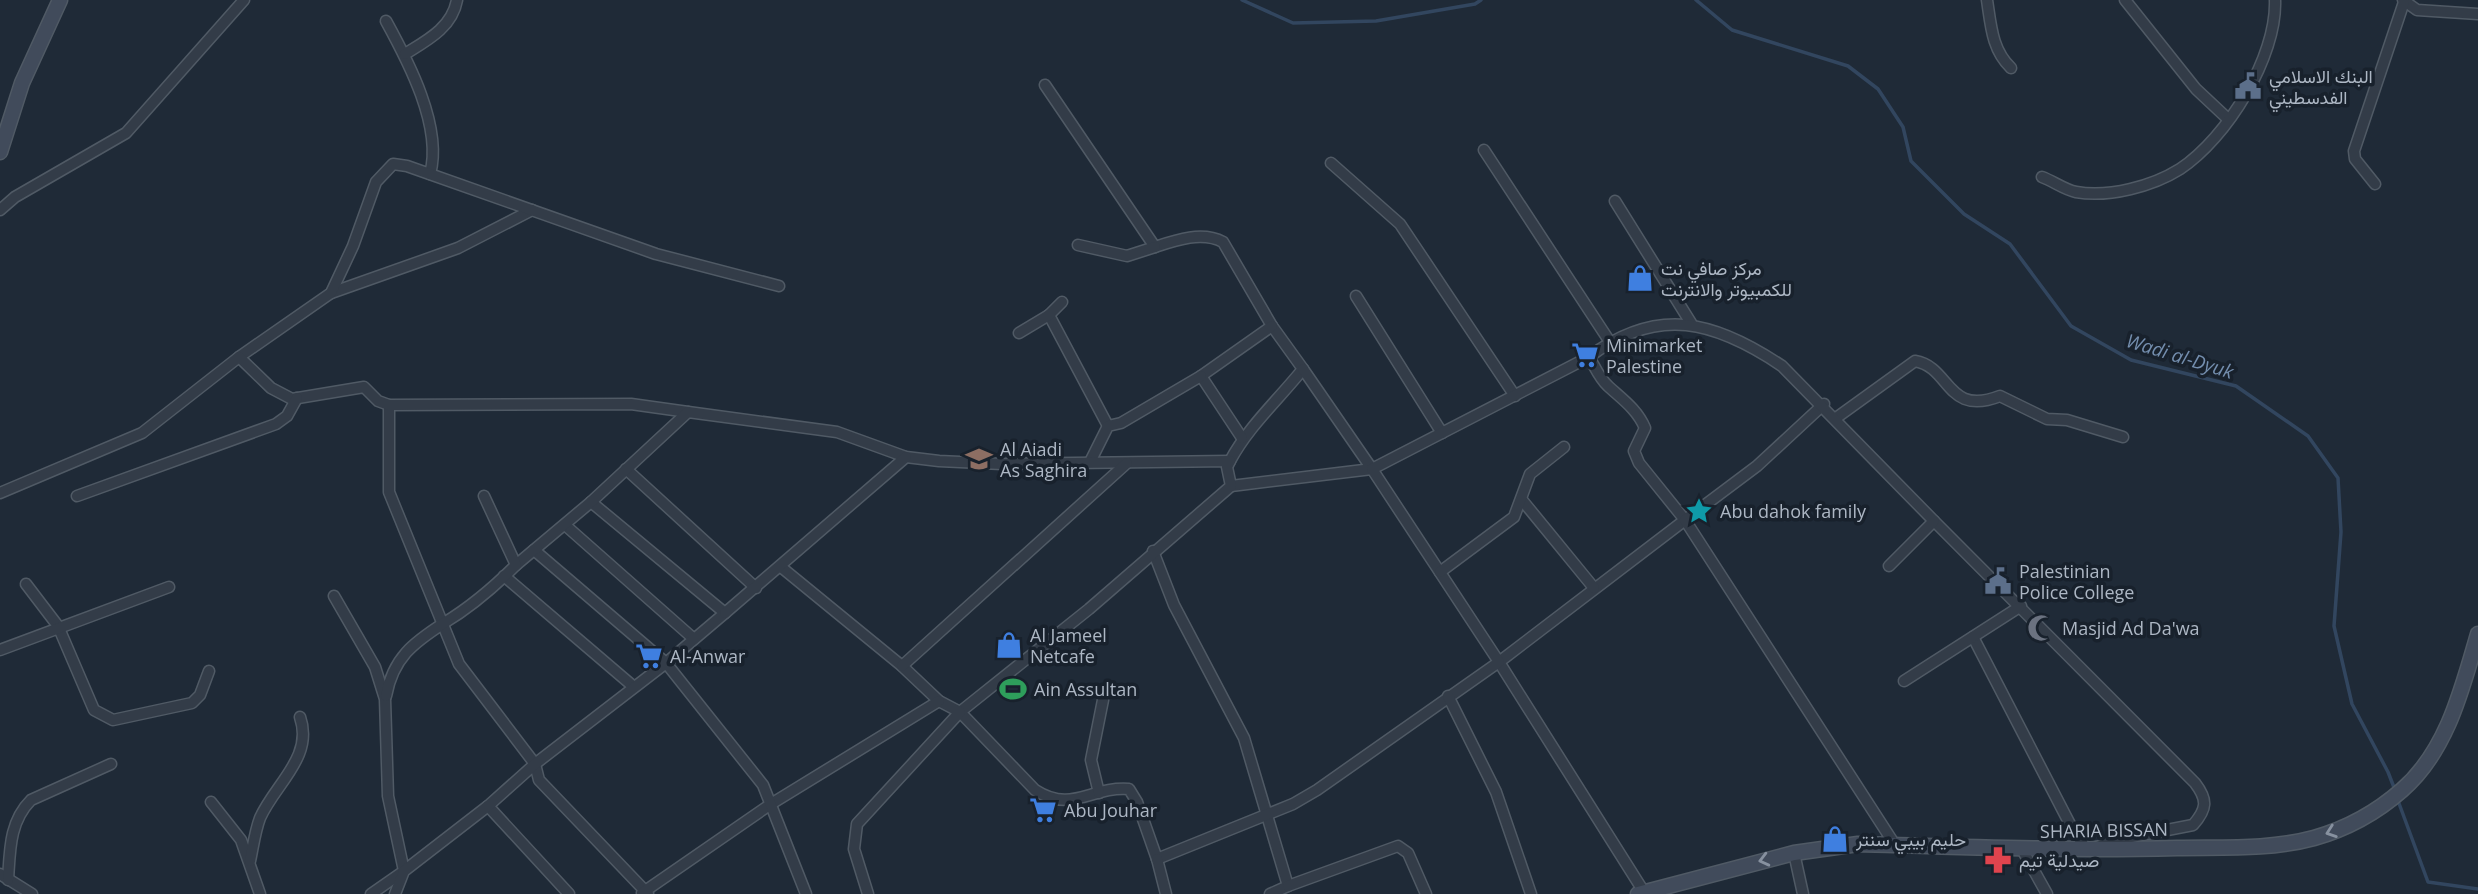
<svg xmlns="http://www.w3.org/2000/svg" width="2478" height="894" font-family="'Open Sans',Vazirmatn,sans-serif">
<rect width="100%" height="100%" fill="#1f2a37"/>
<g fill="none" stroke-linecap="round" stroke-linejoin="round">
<g stroke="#32465f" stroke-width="3.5">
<polyline points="1242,0 1293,23 1376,21 1475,4 1481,0"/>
<polyline points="1696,0 1732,30 1848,66 1878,89 1903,127 1911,161 1964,214 2010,244 2071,326 2131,360 2236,386 2308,436 2338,478 2341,532 2334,626 2352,704 2388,772 2395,790"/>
<polyline points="2397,798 2428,882 2478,889"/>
</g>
<defs>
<g id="street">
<path d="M1987,0C1991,26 1992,50 2011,68"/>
<polyline points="2125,0 2196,89 2228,119"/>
<polyline points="2403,0 2417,10 2478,14"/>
<path d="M386,21C408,61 443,127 430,174"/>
<path d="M405,54C426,41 452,28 457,0"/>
<path d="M1045,85L1155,247C1176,240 1202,231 1223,242L1272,326L1303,369C1278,400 1248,427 1230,461"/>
<polyline points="1484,150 1610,342"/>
<polyline points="1331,163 1400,224 1515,396"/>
<path d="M2042,177C2053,181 2065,190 2076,192C2109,198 2153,186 2180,169C2227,138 2277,57 2275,0"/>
<polyline points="2375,184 2355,159 2354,151 2404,2"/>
<polyline points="1615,201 1691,323"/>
<polyline points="0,210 15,197 126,133 244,0"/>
<polyline points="1078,245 1127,256 1155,247"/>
<polyline points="331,293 458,248 532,210"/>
<polyline points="1356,296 1442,433"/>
<polyline points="1049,315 1108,426"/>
<polyline points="1019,333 1049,315 1062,302"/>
<polyline points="239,357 331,293 353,246 376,182 393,164 407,166 656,254 779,286"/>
<path d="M1589,357C1595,367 1600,379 1608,386C1622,399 1637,409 1645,428L1634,451L1639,463L1685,520L1499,662L1644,892"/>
<polyline points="1824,404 1757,466 1685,520 1895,845"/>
<polyline points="389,405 389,492 459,664 535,764 539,780 648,894"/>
<path d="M1836,418L1915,361C1951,367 1946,417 2000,396L2047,419L2067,420L2123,437"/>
<polyline points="1242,438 1201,376 1272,326"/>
<polyline points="1090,462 1108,426 1121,423 1201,376"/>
<polyline points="626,469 756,588"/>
<polyline points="1231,486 1372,469 1303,369"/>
<polyline points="0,493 142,433 239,357 271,388 292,399 364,387 378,401 389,405 631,404 688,412"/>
<polyline points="77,496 276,424 287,416 297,398"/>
<polyline points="1522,500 1594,588"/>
<path d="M1934,521L2195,783C2208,800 2207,809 2193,825L2126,838L2087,850L2073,830L1973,637"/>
<polyline points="565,525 694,639"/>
<polyline points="534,550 666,663 725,613 591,502"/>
<polyline points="1153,551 1174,605 1244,738 1288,886 1270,894"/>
<path d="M516,565L591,502L688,412L837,432L906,457L939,461L1002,464L1230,461L1227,467L1231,486L1089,609L960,712L1035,790C1072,814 1091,786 1129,789L1137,802L1157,859L1293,804L1317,790L1499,662L1372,469L1589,357C1658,305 1715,321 1782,366L1934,521L1889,566"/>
<polyline points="781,567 902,666 939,701 960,712 857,824 854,849 868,894"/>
<polyline points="1440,572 1514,517 1530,474 1564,447"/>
<polyline points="504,576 634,687"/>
<polyline points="26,584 58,626 94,710 113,720 192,703 200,695 209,671"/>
<polyline points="334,596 375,667 385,699 388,796 404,871 371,894"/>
<polyline points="725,613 906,457"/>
<polyline points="0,650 169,587"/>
<polyline points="902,666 1127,463"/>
<polyline points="1904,681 2021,606"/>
<path d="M386,696C393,658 413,643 444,623C469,608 495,586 516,565L484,496"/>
<polyline points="1448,696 1496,792 1531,894"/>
<polyline points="1099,793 1091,760 1103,700"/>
<polyline points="211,802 241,840 260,894"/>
<polyline points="488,806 569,894"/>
<polyline points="2023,851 2047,894"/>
<polyline points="1794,853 1803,894"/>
<polyline points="1157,859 1166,894"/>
<path d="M250,861C253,847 255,831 260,818C275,784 314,757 300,717"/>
<polyline points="0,874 32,894"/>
<path d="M8,880C10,851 9,822 31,800L111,764"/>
<polyline points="1288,886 1398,846 1408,853 1426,894"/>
<polyline points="642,893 771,804 939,701"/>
<polyline points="395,894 404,871 488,806 535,764 666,663 763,785 806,894"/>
</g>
<g id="secondary">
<polyline points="0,152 22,83 60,0"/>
<path d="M1638,894L1794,853L1858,844C1965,847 2070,851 2177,848C2222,847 2270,850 2314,838C2346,829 2377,812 2402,790C2447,751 2462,689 2478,634"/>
</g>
</defs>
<use href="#street" stroke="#505a65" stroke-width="13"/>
<use href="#secondary" stroke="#505a65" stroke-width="17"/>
<use href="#street" stroke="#333c48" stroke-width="10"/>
<use href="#secondary" stroke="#414b5b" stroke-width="14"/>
</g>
<defs><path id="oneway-chevron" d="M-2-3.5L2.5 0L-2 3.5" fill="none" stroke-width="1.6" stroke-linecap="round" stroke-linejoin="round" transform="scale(1.75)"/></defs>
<g stroke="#87919f">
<use href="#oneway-chevron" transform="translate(2331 832) rotate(161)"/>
<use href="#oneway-chevron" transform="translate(1764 860) rotate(166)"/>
</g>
<defs>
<symbol id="civic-bare" viewBox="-9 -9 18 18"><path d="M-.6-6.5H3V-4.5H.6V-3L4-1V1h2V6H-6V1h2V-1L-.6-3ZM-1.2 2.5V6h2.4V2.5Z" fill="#5c6f8a" stroke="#18212c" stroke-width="2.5" paint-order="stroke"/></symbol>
<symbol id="shop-bare" viewBox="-9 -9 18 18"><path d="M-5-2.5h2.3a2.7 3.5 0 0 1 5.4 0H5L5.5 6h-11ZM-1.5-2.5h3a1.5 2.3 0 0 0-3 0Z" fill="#3f7fe0" stroke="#18212c" stroke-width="2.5" paint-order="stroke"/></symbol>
<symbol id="supermarket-bare" viewBox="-9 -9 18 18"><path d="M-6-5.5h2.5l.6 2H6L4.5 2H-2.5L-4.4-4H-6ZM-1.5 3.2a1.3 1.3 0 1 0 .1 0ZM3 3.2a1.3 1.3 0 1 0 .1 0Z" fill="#3f7fe0" stroke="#18212c" stroke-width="2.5" paint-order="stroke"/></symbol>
<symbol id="school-bare" viewBox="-9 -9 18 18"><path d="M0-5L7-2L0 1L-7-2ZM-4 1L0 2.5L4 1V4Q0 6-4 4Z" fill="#8d6e63" stroke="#18212c" stroke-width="2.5" paint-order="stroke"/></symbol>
<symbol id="sight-bare" viewBox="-9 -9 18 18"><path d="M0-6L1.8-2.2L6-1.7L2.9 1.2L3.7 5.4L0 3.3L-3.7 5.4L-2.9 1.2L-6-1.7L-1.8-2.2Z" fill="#0f9aa8" stroke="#18212c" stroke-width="2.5" paint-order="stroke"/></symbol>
<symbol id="mosque-bare" viewBox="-9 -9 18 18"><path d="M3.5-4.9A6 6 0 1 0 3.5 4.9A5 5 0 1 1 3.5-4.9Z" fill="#6b7280" stroke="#18212c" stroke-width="2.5" paint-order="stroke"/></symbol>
<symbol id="stadium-bare" viewBox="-9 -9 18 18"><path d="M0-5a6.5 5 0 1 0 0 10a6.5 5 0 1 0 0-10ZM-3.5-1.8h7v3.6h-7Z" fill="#2e9e5b" stroke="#18212c" stroke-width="2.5" paint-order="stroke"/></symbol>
<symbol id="pharmacy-bare" viewBox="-9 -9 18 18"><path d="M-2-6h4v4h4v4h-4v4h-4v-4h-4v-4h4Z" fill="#e0444e" stroke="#18212c" stroke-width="2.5" paint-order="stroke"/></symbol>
</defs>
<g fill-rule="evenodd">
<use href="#civic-bare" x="2229" y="67" width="38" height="38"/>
<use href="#shop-bare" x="1621" y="259" width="38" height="38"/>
<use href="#supermarket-bare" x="1566" y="336" width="38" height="38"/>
<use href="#school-bare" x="960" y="440" width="38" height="38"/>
<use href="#sight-bare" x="1680" y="492" width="38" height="38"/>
<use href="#civic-bare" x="1979" y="562" width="38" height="38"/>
<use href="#mosque-bare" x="2022" y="609" width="38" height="38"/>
<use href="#shop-bare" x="990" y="626" width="38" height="38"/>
<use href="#supermarket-bare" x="630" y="637" width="38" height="38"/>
<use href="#stadium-bare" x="994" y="670" width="38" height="38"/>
<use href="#supermarket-bare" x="1024" y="791" width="38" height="38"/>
<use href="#shop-bare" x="1816" y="820" width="38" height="38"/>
<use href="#pharmacy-bare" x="1979" y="841" width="38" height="38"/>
</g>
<g text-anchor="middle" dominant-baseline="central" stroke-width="7" stroke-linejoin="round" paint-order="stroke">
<g font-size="18" fill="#adb7c4" stroke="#18212c" text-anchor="start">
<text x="2269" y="76">البنك الاسلامي<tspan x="2269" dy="21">الفدسطيني</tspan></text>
<text x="1661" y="268">مركز صافي نت<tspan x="1661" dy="21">للكمبيوتر والانترنت</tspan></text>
<text x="1606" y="345">Minimarket<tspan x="1606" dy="21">Palestine</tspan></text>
<text x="1000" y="449">Al Aiadi<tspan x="1000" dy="21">As Saghira</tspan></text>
<text x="1720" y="511">Abu dahok family</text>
<text x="2019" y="571">Palestinian<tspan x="2019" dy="21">Police College</tspan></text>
<text x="2062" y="628">Masjid Ad Da'wa</text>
<text x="1030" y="635">Al Jameel<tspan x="1030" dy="21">Netcafe</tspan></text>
<text x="670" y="656">Al-Anwar</text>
<text x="1034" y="689">Ain Assultan</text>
<text x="1064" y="810">Abu Jouhar</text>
<text x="1856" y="839">حليم بيبي سنتر</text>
<text x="2019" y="860">صيدلية تيم</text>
</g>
<g font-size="18" fill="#adb7c4" stroke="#18212c">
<text transform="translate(2104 830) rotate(-1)">SHARIA BISSAN</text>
</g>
<g font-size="19" font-style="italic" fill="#748eae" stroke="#18212c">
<text transform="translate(2180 356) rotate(17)">Wadi al-Dyuk</text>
</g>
</g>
</svg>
